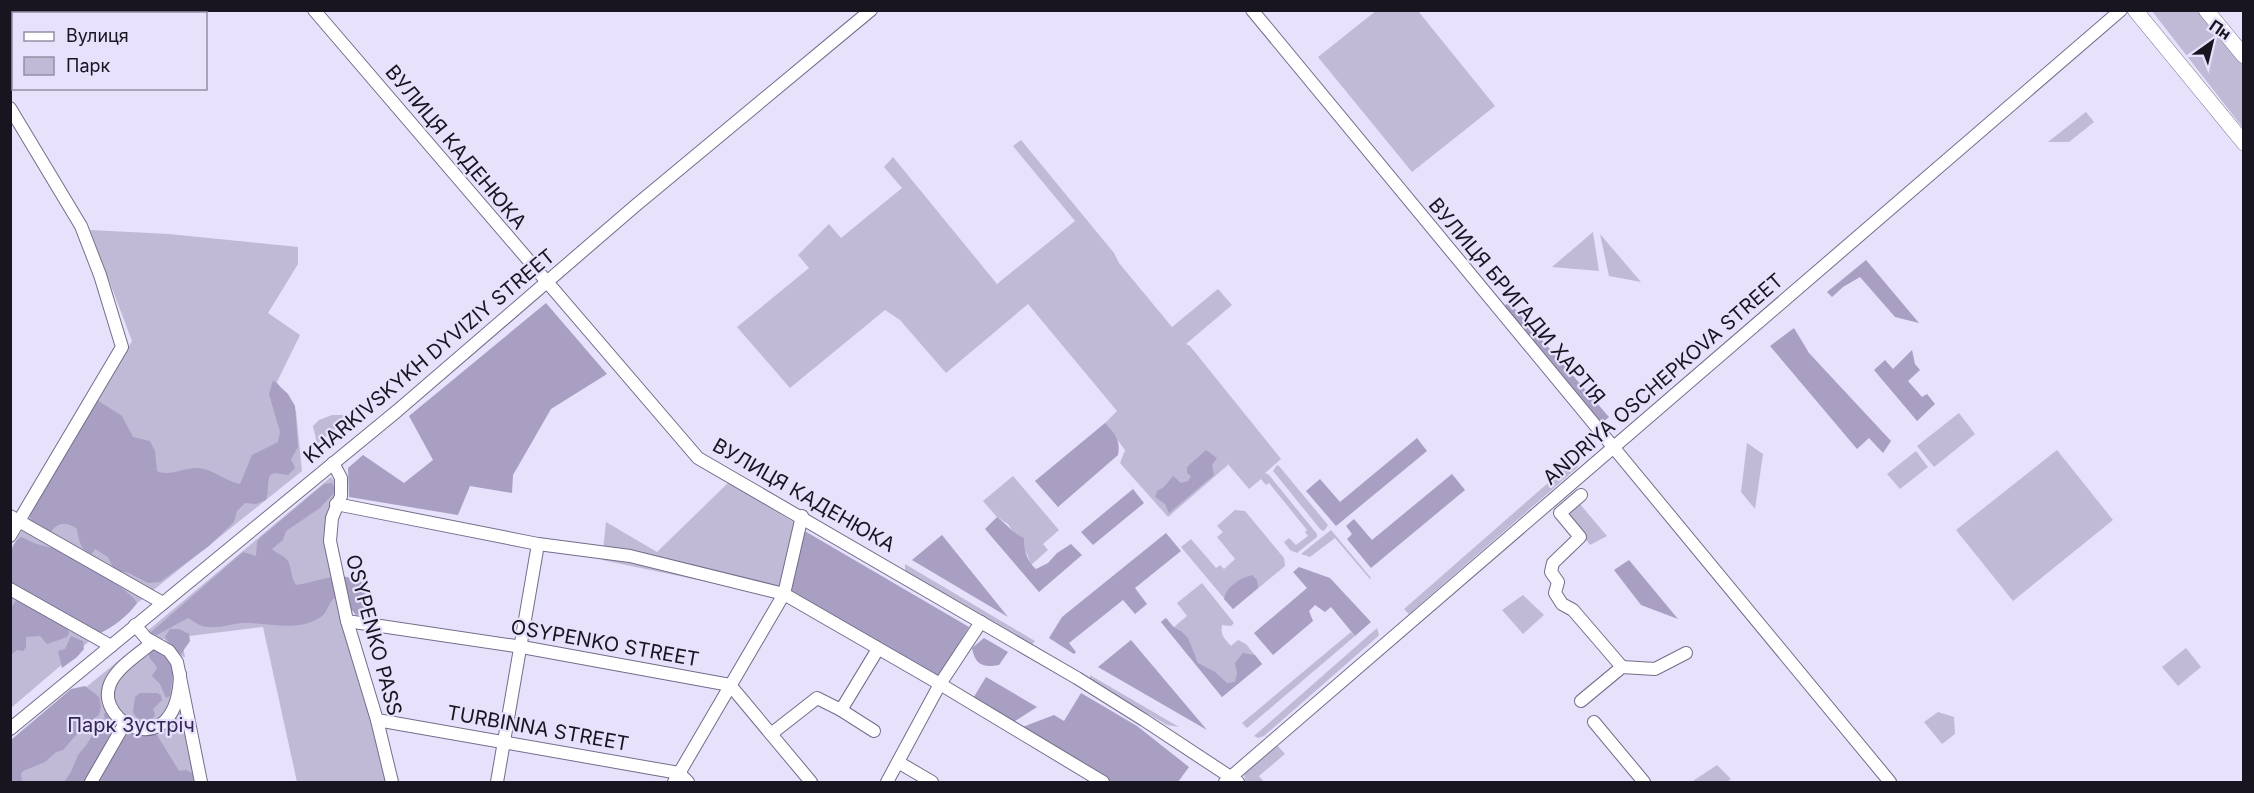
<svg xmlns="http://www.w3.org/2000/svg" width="2254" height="793" font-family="Inter,sans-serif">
<rect width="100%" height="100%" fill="#e7e1fc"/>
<g fill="#c0bad6">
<polygon points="1377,10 1418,11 1495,106 1412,172 1318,57"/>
<polygon points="2152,11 2197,11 2243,66 2243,128"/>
<polygon points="2086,112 2094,122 2069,142 2048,142"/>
<polygon points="1021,140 1114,253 1119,263 1172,327 1218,289 1232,305 1186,344 1190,346 1281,459 1265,473 1269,475 1317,534 1317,537 1297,553 1290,550 1284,542 1289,538 1296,545 1308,536 1305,532 1307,530 1269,483 1266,485 1261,479 1249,489 1227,463 1228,465 1168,517 1120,463 1125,450 1105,423 1117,411 1028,304 946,373 900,320 885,310 790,388 737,327 809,268 798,255 829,224 841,238 902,188 884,167 893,157 997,284 1075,221 1013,146"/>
<polygon points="90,230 169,234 298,247 298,264 268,313 300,335 277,382 296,411 302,471 86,644 11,708 11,549 132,341"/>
<polygon points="1593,232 1599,271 1552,267"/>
<polygon points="1600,234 1641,282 1609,276"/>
<polygon points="1959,413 1975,434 1934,467 1917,446"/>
<polygon points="332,415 343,415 349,417 317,444 313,426 319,420"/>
<polygon points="1747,443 1763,454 1755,509 1741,492"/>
<polygon points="2057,450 2113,520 2013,601 1956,530"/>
<polygon points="1916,451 1928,467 1900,489 1887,474"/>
<polygon points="1573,461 1578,467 1409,614 1404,609"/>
<polygon points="1277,465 1279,466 1328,525 1324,531 1321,530 1273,471"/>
<polygon points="1013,476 1059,530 1043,544 1048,550 1031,565 1027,554 1008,524 997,517 983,501"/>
<polygon points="331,477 339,487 328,527 388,782 297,782 263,627 181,637 185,657 175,655 164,639 151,639 145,633"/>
<polygon points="728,483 795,523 783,586 775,596 602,560 606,522 657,552"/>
<polygon points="1579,503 1607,536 1590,545 1568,514"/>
<polygon points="1235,510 1245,511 1284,558 1285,566 1233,609 1181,547 1191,539 1216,568 1220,565 1224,569 1235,559 1217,537 1223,532 1217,526"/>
<polygon points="1331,530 1371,578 1370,579 1335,538 1310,557 1301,554"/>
<polygon points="905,564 1035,641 1031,646 905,572"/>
<path d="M1202,583L1234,623L1231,626L1222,625C1220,635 1225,639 1231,646L1238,640L1246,644L1262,664L1222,697L1161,622L1166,618L1174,627L1187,616L1177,603Z"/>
<polygon points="1523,595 1544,615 1523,634 1502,610"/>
<polygon points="1377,628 1379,635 1376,638 1264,736 1258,738 1254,736"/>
<polygon points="1351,632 1355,636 1247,728 1242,723"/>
<polygon points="146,638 169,651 201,782 11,782 11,749"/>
<polygon points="2186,648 2201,667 2178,686 2162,667"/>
<polygon points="1090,675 1179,727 1167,725 1090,680"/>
<polygon points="1938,712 1954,717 1955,734 1942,744 1924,722"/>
<polygon points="1276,744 1285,754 1259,776 1264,782 1245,781 1244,772"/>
<polygon points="1717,765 1731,779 1727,782 1693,781"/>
</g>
<g fill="#a89fc3">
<polygon points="1866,260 1919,323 1895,317 1860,277 1843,287 1832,297 1827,292"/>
<polygon points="1509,302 1609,417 1601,424 1502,308"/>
<polygon points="546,303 607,374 551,409 513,475 512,493 470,486 458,515 349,497 348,468 363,455 404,483 433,460 409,416"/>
<polygon points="1794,328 1809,353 1891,441 1883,453 1869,438 1857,449 1770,346"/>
<polygon points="1912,350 1915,364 1920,370 1908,381 1922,397 1927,394 1935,404 1917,421 1874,370 1885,360 1893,369"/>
<path d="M273,380L288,394L295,406L298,447L291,459L295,468L288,475L275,473L270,475C267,483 269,491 266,500L256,504L245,503L237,511L234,522L209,546L160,582L148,583L129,573L114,570L108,557L95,549L92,554C80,550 79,541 77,529C66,521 58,522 50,533L30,521V512L97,400L122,416L133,437L150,441L155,451L157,471C169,477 185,467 199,468C215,470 225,481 240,484L252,455L278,442L280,432L269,394Z"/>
<path d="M1105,423C1115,434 1121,440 1118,455L1058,507L1035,481Z"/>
<polygon points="1417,438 1427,451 1336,526 1306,491 1320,479 1340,502"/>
<polygon points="1206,450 1217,458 1212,465 1214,475 1169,513 1165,504 1155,497 1157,491 1164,487 1173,476 1181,483 1188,481 1191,476 1187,473 1187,467"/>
<polygon points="1452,474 1465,490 1371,568 1347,539 1352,534 1346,526 1354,519 1372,540"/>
<path d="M332,483L335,489L334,493L320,508L286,531L283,540L272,549C277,554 284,555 288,561C292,569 291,578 296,585C319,582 343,568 364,584L369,613L356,615C349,607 345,600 334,598C328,604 327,613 321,617C297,633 268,622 242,623C231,624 220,628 209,627C201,627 194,622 188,618L157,635L150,633L243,552L256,556L257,542L260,538L324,484Z"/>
<polygon points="1133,489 1144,503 1093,545 1081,532"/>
<path d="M997,517C1007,524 1013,534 1024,538C1023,548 1027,562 1036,569L1048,563L1057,553L1071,544L1082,555L1039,592L985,529Z"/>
<polygon points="803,530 969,627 938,677 790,594"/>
<polygon points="1166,533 1181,551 1135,588 1147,604 1135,614 1123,600 1069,643 1076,652 1074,654 1049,638 1062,617"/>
<polygon points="942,535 1008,617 912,560"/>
<path d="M21,537C26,538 30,542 34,543C42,546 51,547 60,551C74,557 134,592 137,603C129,615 111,629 98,634L11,586C11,570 6,547 21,537Z"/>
<polygon points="1629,560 1678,619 1641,605 1614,570"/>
<polygon points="1299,567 1330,578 1371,622 1355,636 1331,607 1325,612 1315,605 1309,611 1313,621 1273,655 1254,633 1307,588 1293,572"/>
<path d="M1252,575L1257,580L1258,588L1233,609L1224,599C1226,587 1240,578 1252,575Z"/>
<polygon points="17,599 67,626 69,633 67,637 47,644 40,636 26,637 26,647 23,651 17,650 11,655 11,608"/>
<polygon points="1166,618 1173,627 1181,631 1188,638 1198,663 1215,672 1227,683 1235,682 1237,673 1235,663 1243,653 1255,655 1262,664 1222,697 1161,622"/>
<polygon points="170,629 179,629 189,634 190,641 181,654 175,652 165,637"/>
<polygon points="71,636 83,641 84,649 77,657 62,668 58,651 65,649"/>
<path d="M984,638L1008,652L999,665C983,668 975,665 972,648Z"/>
<polygon points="1131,640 1207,730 1098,667"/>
<path d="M153,649H156L171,660L173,672L170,696L166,698L160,684L152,676L157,668C153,659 144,658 153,649Z"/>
<polygon points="986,677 1037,707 1012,723 972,700"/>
<polygon points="85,686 99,697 101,707 99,715 84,726 63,750 56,752 45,762 23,771 21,774 22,782 11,782 11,740 71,689"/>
<polygon points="140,693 157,693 161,695 162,700 153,709 155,715 150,722 137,718 133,712 135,697"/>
<polygon points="1081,693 1137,726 1189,767 1178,782 1111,782 1020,728 1054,715 1064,721"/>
<polygon points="107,711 117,725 85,782 64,782 71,772 78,755 87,744 101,721 105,721 104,714"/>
<polygon points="149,731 157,735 179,771 186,770 192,773 196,782 96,782 127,732"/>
</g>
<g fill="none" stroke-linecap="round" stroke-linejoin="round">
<defs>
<g id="minor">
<polyline points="314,10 698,458 1077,678 1144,720 1238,782"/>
<polyline points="1252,10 1890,782"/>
<polyline points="10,108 81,226 100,275 122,347 10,536"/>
<polyline points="333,463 341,478 341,496 332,518 330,541 347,621 377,720 392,782"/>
<polyline points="1581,495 1560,513 1580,537 1553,563 1551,572 1558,582 1555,593 1562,604 1573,610 1622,667"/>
<polyline points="336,504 538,544 630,556 784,594 940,684 1103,782"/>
<polyline points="10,516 163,603"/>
<polyline points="10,589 111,646"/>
<polyline points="347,621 522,647 730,685 811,782"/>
<polyline points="135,625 146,638 169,651 177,662 201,782"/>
<path d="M153,642C139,654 117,667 110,684C94,724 178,766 180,674"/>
<polyline points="1581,701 1622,667 1655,669 1686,653"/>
<polyline points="841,710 874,731"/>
<polyline points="377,720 679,773 688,782"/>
<polyline points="1594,722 1644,782"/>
<polyline points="10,729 397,411 635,206 871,10"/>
<polyline points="771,734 817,698 841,710 878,649"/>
<polyline points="898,762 932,782"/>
<polyline points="91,782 125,723"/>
<polyline points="497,782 538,544"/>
<polyline points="674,782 784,594 802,516"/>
<polyline points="887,782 940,684 981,622"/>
<polyline points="1225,782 2121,10"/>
</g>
<g id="major">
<polyline points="2135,10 2244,143"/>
<polyline points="2206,10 2244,56"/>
</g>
</defs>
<use href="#minor" stroke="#746d8b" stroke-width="14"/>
<use href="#major" stroke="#746d8b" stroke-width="16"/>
<use href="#minor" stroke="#fff" stroke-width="12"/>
<use href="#major" stroke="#fff" stroke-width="15"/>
</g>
<g text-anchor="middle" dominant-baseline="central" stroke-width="4.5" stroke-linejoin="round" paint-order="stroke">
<g font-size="20" fill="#181521" stroke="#e7e1fc">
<text transform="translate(456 147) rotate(50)">ВУЛИЦЯ КАДЕНЮКА</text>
<text transform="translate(1517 301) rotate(50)">ВУЛИЦЯ БРИГАДИ ХАРТІЯ</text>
<text transform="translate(429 356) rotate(-40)">KHARKIVSKYKH DYVIZIY STREET</text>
<text transform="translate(1663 379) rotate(-41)">ANDRIYA OSCHEPKOVA STREET</text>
<text transform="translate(804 495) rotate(30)">ВУЛИЦЯ КАДЕНЮКА</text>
<text transform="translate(374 635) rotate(75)">OSYPENKO PASS</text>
<text transform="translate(605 643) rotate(10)">OSYPENKO STREET</text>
<text transform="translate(538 728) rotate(10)">TURBINNA STREET</text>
</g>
<g font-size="20" fill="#352655" stroke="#e7e1fc">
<text x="131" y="725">Парк Зустріч</text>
</g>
</g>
<rect width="2254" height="793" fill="none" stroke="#181521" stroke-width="24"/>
<rect x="12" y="12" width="195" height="78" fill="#e7e1fc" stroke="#948fa4" stroke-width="1.5"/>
<rect x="24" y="32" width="30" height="9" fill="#ffffff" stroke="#948fa4" stroke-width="1.5"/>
<text x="66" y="42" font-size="18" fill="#181521">Вулиця</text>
<rect x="24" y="57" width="30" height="18" fill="#c0bad6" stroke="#948fa4" stroke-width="1.5"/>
<text x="66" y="72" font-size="18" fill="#181521">Парк</text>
<g transform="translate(2212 42) rotate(34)" stroke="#e7e1fc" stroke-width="4.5" paint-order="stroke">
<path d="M0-4.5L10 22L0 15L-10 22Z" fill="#181521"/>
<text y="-9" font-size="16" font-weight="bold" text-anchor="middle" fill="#181521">Пн</text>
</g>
</svg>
